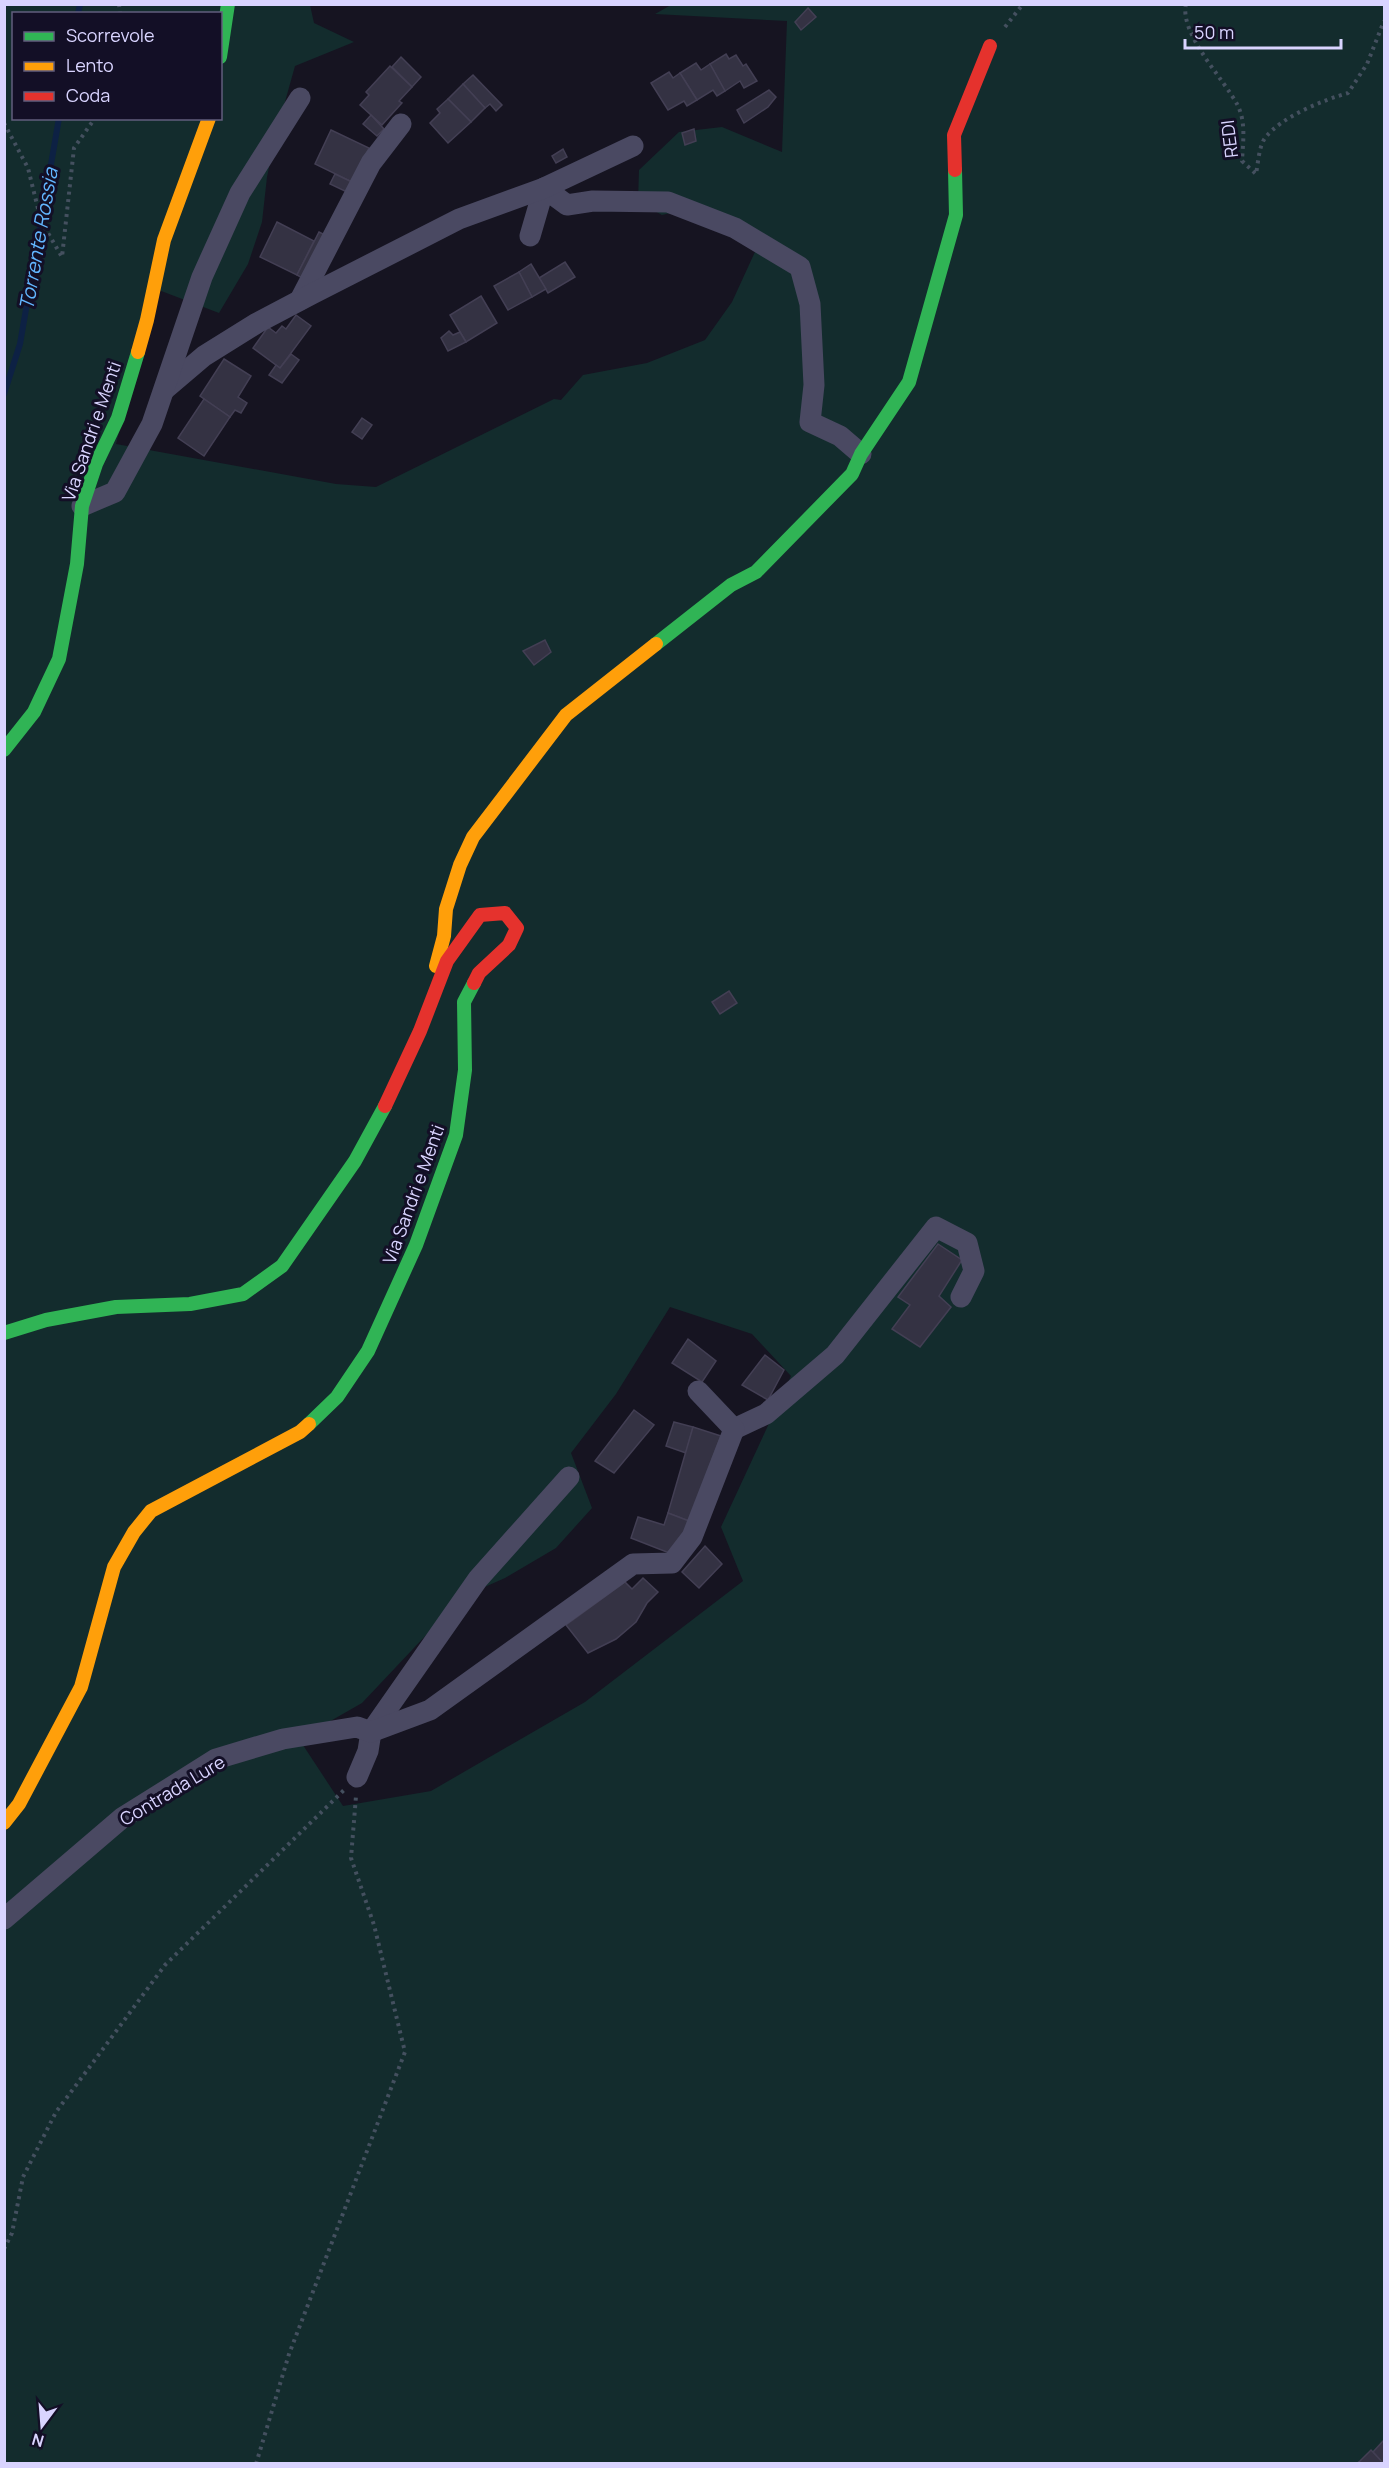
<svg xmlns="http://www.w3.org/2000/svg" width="1389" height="2468" font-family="Manrope,sans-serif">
<rect width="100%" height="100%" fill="#161421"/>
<path fill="#132c2d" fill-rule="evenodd" d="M5,5H310L314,23L354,42L295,66L276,134L267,177L262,222L248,264L219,313L156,289L116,444L336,484L376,487L554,399L561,400L583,375L647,363L705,340L732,302L760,241L687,209L662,215L638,202L639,170L679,132L722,127L782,152L787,21L655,14L671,5H1384V2463H5ZM14,14H220V118H14ZM670,1307L752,1334L791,1376L721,1527L743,1581L585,1702L431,1791L343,1806L299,1739L362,1703L462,1597L505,1578L556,1548L592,1508L571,1453L616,1394Z"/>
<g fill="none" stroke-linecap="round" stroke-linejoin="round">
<g stroke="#0d2144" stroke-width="6">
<polyline points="78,14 80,4"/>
<polyline points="4,394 20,344 59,118"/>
</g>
</g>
<g fill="#343243" stroke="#433f54" stroke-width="1.5">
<polygon points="808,8 816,17 801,30 795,22"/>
<polygon points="726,54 729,59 736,55 743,66 746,64 757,81 744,88 740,81 725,91 710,64"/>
<polygon points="401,57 421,77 412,87 392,67"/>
<polygon points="696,63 701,70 710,64 725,91 717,96 713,90 697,100 680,73"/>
<polygon points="390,66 412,87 399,101 402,103 382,125 360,105 369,95 366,92"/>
<polygon points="669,72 673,78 680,73 697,100 687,106 684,101 668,110 651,83"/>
<polygon points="473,75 502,105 496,111 490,104 485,108 463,84"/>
<polygon points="463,84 485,108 471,122 448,99"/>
<polygon points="769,90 776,97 768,107 744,123 737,110"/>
<polygon points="448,99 471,122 448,143 430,123 440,113 437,109"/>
<polygon points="371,115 384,129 377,136 363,124"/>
<polygon points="694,129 696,141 685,145 682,133"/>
<polygon points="331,130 369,148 352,182 315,164"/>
<polygon points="563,149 567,157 556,163 552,156"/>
<polygon points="335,174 352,182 347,192 330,184"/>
<polygon points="277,222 314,241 297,275 260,257"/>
<polygon points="319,232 333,239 309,282 297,275"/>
<polygon points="565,262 575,277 548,293 539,278"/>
<polygon points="531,264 546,289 532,297 519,272"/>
<polygon points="519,272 532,297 508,310 494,286"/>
<polygon points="481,296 497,323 466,342 450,315"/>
<polygon points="296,315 311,326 280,368 253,348 268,327 276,333 282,326 286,329"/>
<polygon points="449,331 453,335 460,332 466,342 448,351 441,338"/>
<polygon points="291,354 299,360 282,383 269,375 276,365 280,368"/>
<polygon points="224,359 251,376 238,397 247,403 241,413 235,410 230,417 200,396"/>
<polygon points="204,399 230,417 204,456 178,438"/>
<polygon points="362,418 372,425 362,439 352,432"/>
<polygon points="545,640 551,652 534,665 523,651"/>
<polygon points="729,991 737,1003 720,1014 712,1002"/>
<polygon points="938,1244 962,1260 939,1296 951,1307 920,1347 892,1329 910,1305 898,1297"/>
<polygon points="688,1339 716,1361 702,1382 672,1363"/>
<polygon points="765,1355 784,1370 768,1400 742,1385"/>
<polygon points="634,1410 654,1425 614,1473 595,1461"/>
<polygon points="674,1422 693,1427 686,1453 666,1446"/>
<polygon points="693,1427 721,1436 689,1521 668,1513"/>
<polygon points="668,1513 689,1521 677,1556 631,1538 638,1517 664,1525"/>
<polygon points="705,1546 722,1564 699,1588 682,1572"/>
<polygon points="643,1578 658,1592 647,1603 636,1622 616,1639 588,1653 566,1625 625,1582 632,1589"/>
<polygon points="1384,2440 1384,2464 1373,2452"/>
<polygon points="1371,2450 1384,2464 1356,2464 1360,2461"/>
</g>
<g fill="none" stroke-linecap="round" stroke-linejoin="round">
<g stroke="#44505f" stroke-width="4" stroke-dasharray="3 4.5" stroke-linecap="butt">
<polyline points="119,4 120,14"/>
<path d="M1186,4C1179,34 1225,80 1238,106C1246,123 1243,142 1242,161L1256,174C1258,164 1259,146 1265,138C1281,117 1323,100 1348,93L1367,64L1384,21"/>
<polyline points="1005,27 1023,4"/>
<polyline points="4,123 28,168 41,221 62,257 74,148 95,118"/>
<polyline points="4,2249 12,2233 23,2177 56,2112 100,2053 165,1965 344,1790"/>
<polyline points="256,2464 289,2354 405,2052 374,1925 351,1858 356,1796"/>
</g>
<g stroke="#4a4962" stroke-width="21">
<polyline points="530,236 544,188 567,205 593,201 668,202 735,228 800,267 810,304 814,385 810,422 840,436 861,454"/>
<polyline points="300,300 371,163 401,124"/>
<polyline points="164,390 204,356 257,323 312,294 459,219 544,188 633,146"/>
<polyline points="82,506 115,492 152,424 202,277 240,193 300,98"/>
<polyline points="734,1429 766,1414 835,1355 936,1227 967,1243 974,1271 961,1297"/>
<polyline points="357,1777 368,1751 371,1732 478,1579 569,1477"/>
<polyline points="4,1919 122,1818 216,1759 283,1739 357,1727 371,1732 430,1710 633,1564 672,1563 692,1537 734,1429 698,1391"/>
</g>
<g stroke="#30b455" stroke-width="14">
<polyline points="220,57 228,4"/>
<polyline points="656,644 731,585 756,572 852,474 861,454 909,382 956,215 955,170"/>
<polyline points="4,750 34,712 59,659 77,564 82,506 96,464 118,418 138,352"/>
<polyline points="4,1333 46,1320 116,1307 190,1304 243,1294 282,1266 355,1161 385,1106"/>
<polyline points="309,1424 337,1397 368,1351 416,1245 456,1135 465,1070 464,1002 474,983"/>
</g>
<g stroke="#ff9f0a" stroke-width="14">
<polyline points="138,352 147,320 164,240 209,118"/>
<polyline points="436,966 444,936 446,909 460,865 473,837 566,715 656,644"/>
<polyline points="4,1823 19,1804 81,1687 114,1567 134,1532 151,1511 300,1432 309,1424"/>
</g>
<g stroke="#e5322d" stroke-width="14">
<polyline points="955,170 954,135 990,46"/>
<polyline points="385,1106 420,1031 447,961 480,915 505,913 517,928 509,945 479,973 474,983"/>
</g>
</g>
<g text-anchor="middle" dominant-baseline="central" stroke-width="6" stroke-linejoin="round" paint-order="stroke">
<g font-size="18" fill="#d9d4ff" stroke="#130f26">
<text transform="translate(1229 139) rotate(-97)">REDI</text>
<text transform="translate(91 431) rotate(-71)">Via Sandri e Menti</text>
<text transform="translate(413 1194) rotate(-70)">Via Sandri e Menti</text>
<text transform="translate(172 1790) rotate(-31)">Contrada Lure</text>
</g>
<g font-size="20" font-style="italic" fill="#62b6ff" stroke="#130f26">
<text transform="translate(38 239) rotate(-80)">Torrente Rossia</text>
</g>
</g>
<rect width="1389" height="2468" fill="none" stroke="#d9d4ff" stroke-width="12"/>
<rect x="12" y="12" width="210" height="108" fill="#130f26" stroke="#625e7d" stroke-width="1.5"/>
<rect x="24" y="32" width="30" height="9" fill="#30b455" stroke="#625e7d" stroke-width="1.5"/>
<text x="66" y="42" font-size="18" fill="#d9d4ff">Scorrevole</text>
<rect x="24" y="62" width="30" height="9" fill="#ff9f0a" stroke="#625e7d" stroke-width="1.5"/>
<text x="66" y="72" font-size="18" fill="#d9d4ff">Lento</text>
<rect x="24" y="92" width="30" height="9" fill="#e5322d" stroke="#625e7d" stroke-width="1.5"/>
<text x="66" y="102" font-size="18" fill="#d9d4ff">Coda</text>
<g transform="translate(42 2426) rotate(196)" stroke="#130f26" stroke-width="4.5" paint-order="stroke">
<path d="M0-4.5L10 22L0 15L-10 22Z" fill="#d9d4ff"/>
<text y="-9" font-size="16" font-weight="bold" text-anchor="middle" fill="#d9d4ff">N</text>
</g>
<path d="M1185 39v9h156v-9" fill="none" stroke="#d9d4ff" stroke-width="3"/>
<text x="1194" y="39" font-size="18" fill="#d9d4ff" stroke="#130f26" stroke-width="4.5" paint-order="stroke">50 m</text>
</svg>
